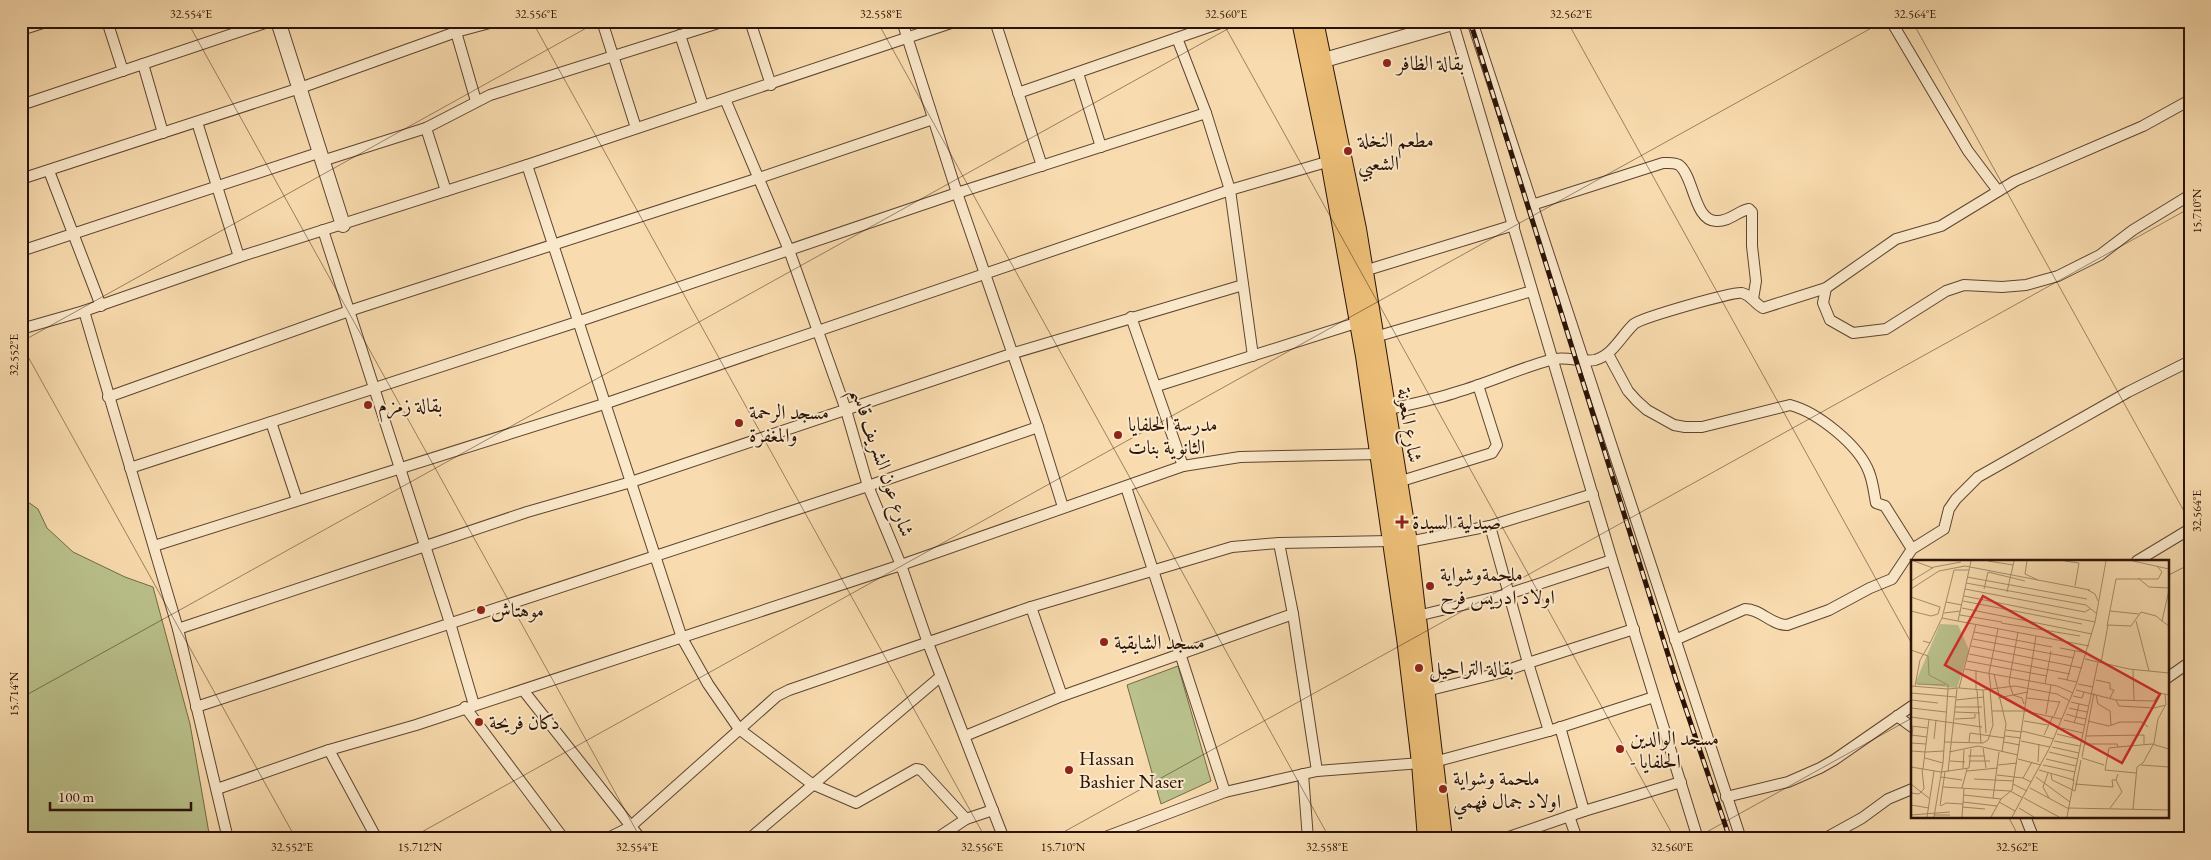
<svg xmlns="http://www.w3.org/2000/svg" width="2211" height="860" font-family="'EB Garamond',Amiri,serif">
<rect width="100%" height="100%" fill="#f8dbae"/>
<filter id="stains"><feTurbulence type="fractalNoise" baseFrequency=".004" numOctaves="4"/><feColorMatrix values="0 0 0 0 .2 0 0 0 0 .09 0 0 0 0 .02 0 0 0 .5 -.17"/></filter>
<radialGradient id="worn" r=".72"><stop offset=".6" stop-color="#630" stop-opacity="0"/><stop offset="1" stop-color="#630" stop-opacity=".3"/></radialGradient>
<g fill="#bac18c" stroke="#726a49">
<polygon points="21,497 38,509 47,528 73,552 125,577 153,587 190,724 210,839 21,839"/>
<polygon points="1178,666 1211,781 1161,804 1127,685"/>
</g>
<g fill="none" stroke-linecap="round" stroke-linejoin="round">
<defs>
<g id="minor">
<polyline points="107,21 123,71"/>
<polyline points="602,21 636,128"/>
<polyline points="750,21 771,85"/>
<polyline points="902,21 957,193 1038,427 1063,507"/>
<polyline points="995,21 1042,166"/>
<polyline points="1472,21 1741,839"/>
<polyline points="1891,21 1968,151 1998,191"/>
<polyline points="1453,23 1612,560 1698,839"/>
<polyline points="21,30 49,21"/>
<polyline points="456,32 476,101"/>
<polyline points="680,35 703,105"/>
<polyline points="1177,38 1206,113 1230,190 1253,356"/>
<polyline points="143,64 163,133"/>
<polyline points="1078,73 1101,147"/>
<polyline points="1018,93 1226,21"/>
<polyline points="725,99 789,250 846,410 868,486 901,565 928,643 1004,839"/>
<polyline points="21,105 271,21"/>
<polyline points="197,122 239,257"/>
<polyline points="426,128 446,191"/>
<polyline points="322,161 426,128 490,95 725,21"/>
<polyline points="527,165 682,638 708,684 739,729 812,784 856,803 916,769 921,770 966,819"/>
<polyline points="49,171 101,306"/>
<polyline points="21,179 300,88 456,32 497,21"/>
<path d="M1532,205L1663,163C1668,163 1674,162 1679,165C1694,176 1694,221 1716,221C1729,222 1738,211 1749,209L1752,212V246L1756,281L1753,299"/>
<polyline points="323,230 450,623 474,705"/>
<polyline points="21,251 318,153"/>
<polyline points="1364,271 1514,225"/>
<polyline points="1826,288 1823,303 1830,320 1853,333 1886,329 1946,291 1964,285 2002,287 2026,285 2058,276 2100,255 2133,230 2190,195"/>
<polyline points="84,311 178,629 228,839"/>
<polyline points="1131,317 1183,466"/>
<polyline points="21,329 84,311 239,257 527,165 957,21"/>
<polyline points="1375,337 1532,291"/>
<path d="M1608,354L1628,391L1637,401L1647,410L1674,425L1685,427H1702L1790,405C1817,412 1859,445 1869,472C1873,482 1874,493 1876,503L1885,506L1912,549"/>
<polyline points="1157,386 1359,322"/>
<polyline points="108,397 349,311 759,178 933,119"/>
<path d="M1386,410C1410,404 1434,400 1457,392C1488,383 1518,369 1550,360C1565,355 1581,363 1595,360C1613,355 1621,336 1634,324C1641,318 1734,291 1742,293C1751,295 1755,304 1763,308L1826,288L1896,239L1941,226L2015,181L2143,126L2190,100"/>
<polyline points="271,422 297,500"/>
<polyline points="130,468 577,322 957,193 1206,113"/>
<polyline points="1398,482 1492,453 1497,445 1478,385"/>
<polyline points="1126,487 1225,792"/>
<polyline points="1490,526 1528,663 1634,629"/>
<polyline points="1408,542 1490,526 1593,494"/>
<polyline points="1279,543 1293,614 1317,771"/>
<polyline points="154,546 604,404 1230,190 1330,161"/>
<polyline points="2137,561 2190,529"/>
<polyline points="1031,607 1062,696"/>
<polyline points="1417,616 1508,594 1612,560"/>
<polyline points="178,629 527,512 631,482 1014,353 1243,285"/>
<path d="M1675,640L1745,609C1761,609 1771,625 1787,625L1829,610L1870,588L1892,579L1912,549L1944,529L1949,509L1956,499L1978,477L2128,392L2190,361"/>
<polyline points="2167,678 2190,662"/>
<polyline points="523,690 641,839"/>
<polyline points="1426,691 1499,673 1528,663 1549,731"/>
<polyline points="196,707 868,486 1038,427"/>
<polyline points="465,707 564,839"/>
<polyline points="1897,716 1912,727"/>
<polyline points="1560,727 1584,811"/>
<polyline points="965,736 1062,696 1293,614"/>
<polyline points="329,750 377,839"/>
<polyline points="1434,762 1549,731 1654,697"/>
<polyline points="1303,774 1308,839"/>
<polyline points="217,789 329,750 416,725 901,565 1183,466 1240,457 1379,454"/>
<polyline points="1726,797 1788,782 1820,768 1834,760 1912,706"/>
<polyline points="1569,816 1577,839"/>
<polyline points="2025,816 2034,839"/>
<polyline points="606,839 630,827 777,696 789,690 1031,607 1232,547 1279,543 1391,541"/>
<polyline points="749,839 940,677"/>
<polyline points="936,839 966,819 993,810"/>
<polyline points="1100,839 1225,792 1317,771 1421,763"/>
<polyline points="1503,839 1584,811 1681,782"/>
<polyline points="1824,839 1862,818 1888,799 1912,789"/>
</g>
<g id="tertiary">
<polyline points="278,21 343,225"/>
<polyline points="1314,63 1459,21"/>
</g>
<g id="trunk">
<polyline points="1301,21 1330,161 1365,356 1406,638 1421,763 1427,839"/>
<polyline points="1314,21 1357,229 1408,542 1443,839"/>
</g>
</defs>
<use href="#minor" stroke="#5e4430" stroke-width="12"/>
<use href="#tertiary" stroke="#5e4430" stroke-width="16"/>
<use href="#trunk" stroke="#2a1206" stroke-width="20"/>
<use href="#minor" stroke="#fae8ca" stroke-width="10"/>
<use href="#tertiary" stroke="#fae8ca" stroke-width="14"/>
<use href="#trunk" stroke="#ecbe77" stroke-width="18"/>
<defs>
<polyline id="rail" points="1470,21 1676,680 1730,839"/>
</defs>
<use href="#rail" stroke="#2a1206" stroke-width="5"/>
<use href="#rail" stroke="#fae8ca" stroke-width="3" stroke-dasharray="9" stroke-linecap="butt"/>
</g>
<path fill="none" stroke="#2a1206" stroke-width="1" stroke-opacity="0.45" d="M187,21L641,839M532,21L986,839M877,21L1330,839M1222,21L1675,839M1567,21L1912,644M1912,21L2190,522M21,342L599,21M21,344L296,839M2167,576L2190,564M21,698L1242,21M2008,816L2020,839M409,839L1884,21M1051,839L2190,208M1694,839L1912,718"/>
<g fill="#8f2418" stroke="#fae8ca" stroke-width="2">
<circle cx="1387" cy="63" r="5"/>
<circle cx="1348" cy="151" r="5"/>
<circle cx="368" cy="405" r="5"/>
<circle cx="739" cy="423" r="5"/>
<circle cx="1118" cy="435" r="5"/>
<path d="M1399.5 514.5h5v5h5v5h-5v5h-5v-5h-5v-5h5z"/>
<circle cx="1430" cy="586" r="5"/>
<circle cx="481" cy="610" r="5"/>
<circle cx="1104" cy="642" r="5"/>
<circle cx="1419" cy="668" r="5"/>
<circle cx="479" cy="722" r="5"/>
<circle cx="1620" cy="749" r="5"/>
<circle cx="1069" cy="770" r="5"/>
<circle cx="1443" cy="789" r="5"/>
</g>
<g text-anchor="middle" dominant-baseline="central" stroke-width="4" stroke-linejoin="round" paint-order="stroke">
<g font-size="20" fill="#2a1206" stroke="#fae8ca" text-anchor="start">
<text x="1397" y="63">بقالة الظافر</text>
<text x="1358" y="140">مطعم النخلة<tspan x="1358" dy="23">الشعبي</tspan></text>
<text x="378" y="405">بقالة زمزم</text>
<text x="749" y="412">مسجد الرحمة<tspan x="749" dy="23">والمغفرة</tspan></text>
<text x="1128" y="424">مدرسة الحلفايا<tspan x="1128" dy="23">الثانوية بنات</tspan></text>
<text x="1412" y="522">صيدلية السيدة</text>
<text x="1440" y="574">ملحمةوشواية<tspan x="1440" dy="23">اولاد ادريس فرح</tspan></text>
<text x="491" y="610">موهتاش</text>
<text x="1114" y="642">مسجد الشايقية</text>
<text x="1429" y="668">بقالة التراحيل</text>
<text x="489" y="722">دكان فريحة</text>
<text x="1630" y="738">مسجد الوالدين<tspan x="1630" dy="23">- الحلفايا</tspan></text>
<text x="1079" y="758">Hassan<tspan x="1079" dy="23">Bashier Naser</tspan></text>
<text x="1453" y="778">ملحمة وشواية<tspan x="1453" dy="23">اولاد جمال فهمي</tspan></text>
</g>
<g font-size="20" fill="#2a1206" stroke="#fae8ca">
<text transform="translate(1410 425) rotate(81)">شارع المعونة</text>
<text transform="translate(883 462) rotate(71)">شارع عون الشريف قاسم</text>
</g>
</g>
<g transform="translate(1911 560)">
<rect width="258" height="258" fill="#f8dbae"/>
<path d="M29,64L47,65L58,90L46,128L4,124Z" fill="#bac18c"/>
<path fill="none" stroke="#a68b6b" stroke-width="1" d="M3,1L22,8M77,1L102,5M116,1L114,14L127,20M154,1L168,3L164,26M222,1L258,9M56,17L176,39M227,18L238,27L258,28M0,21L23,7L50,2M55,23L175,45L186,54M0,29L28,11L54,6L179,30M54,29L174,52L179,49M73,29L77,12L114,21M177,30L184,34L187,41M258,30L251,61L258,66M96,32L103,1M53,36L184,62M0,37L29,47L27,54L20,56L0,51M52,41L171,64M35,42L51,45M51,48L181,74M199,51L228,54M33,53L50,51M49,55L91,62M31,58L178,86M47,61L60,1M225,61L238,111M90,63L169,76M196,66L205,19H247L251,12L246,6M63,72L141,87M107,72L98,122L102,135L111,138L113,144M62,79L163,98M12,81L19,83L31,58L43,10H58M60,86L171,108M149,88L176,93M0,90L17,96L18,115L37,125V129L0,126M58,94L159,114M174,99L218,109L258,113M56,101L136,116M190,103L197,65L220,66L230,52L245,56L251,61M54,109L146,126L162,133M65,110V130M222,110L223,140M78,113L87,69M78,113L80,130M83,114L95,164L91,192M147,118L166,122M156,120L164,91M185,120L199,123V129L203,130L199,138M6,124L34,125M134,124L140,91M167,124L182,127M4,126L9,100L19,83M48,128L72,130L104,126L146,134L159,141M66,130L70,183M72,130L75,173M165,130L205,140L243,141L249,133L258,135M0,133L45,137M185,135L187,144L199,151L200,165M162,136L171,138L173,132M87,138L117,132M116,138L148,142M0,140L27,143M45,140L73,137M205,140L208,146L243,148L255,145L254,134M160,142L177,146M168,144L165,157L175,159M44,147H71M0,148L35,152M158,148L176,152M81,151H114L150,159M44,152L69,153M135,154L140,125M155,154L165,157L163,163M143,156L149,141M0,157L71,167M44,159L64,158V154M153,160L173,165M113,161L137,165M177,161L198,166L209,162H231L237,167M0,166L17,168M150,168L172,173M95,170L111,172M111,171L143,179M146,174L170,180M0,175L16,177M133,175L142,156M94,176L110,178M175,176L233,175V184M23,179L25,160M110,181L139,187M143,181L169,186M34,182L72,183L77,180L82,165L79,130M58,182L59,173L94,178M93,182L109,185M0,183L15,184M0,184L2,167M173,184H206L207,187L241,184L258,189M141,187L168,193M207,187L198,188L194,210L225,213M72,188L75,208M0,191L15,192M15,192L33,191M38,192L67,186L107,195M138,192L167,199M57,196H73M171,197L183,133M14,198L32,203M171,198L193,205M107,199L130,205M135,199L165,206M39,201L54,202M58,201H79M127,202L128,184M87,205L106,203M132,205L164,212M230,205L258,207M0,207L30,212L58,208L60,189M52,208L53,190M12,209L18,159M128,210L163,220L156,257M56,211L87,208M37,212L46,129M137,213L132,227L138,238M140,214L141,220L164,231L170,200M86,215L112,218L120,222M30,217L51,220M125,217L159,242M112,218L121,202M63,219L103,221M162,221L187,102M0,224L19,239M102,224L116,231M164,224L202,227L201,220H205L207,214M32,227L99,231L112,238M51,228L56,209M119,228L158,249M0,233L8,234L13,229L11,209M53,235L90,239M82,238L88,192M113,238L148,257M52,242L86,246M88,242L104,251M0,245L18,248M29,246L34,212M30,246L35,243L52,244M51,247L74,249M108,248L123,257M157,248L258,250M199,248L211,232L205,220M222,249L226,207L232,203L243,183L247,159L254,146M0,255L39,252M23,255H39M16,257L23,211M23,257L32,203L37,129L48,128L65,64M51,257L53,229M80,257L90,239L101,230L125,76M101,257L139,187L165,125L184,62L195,1"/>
<path fill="#d62828" fill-opacity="0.15" stroke="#d62828" stroke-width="2.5" d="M72,36L249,134L211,203L34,105Z"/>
<rect width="258" height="258" fill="none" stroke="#2a1206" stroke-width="2.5"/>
</g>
<rect width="2211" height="860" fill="none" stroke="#f8dbae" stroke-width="55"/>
<path d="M50 802v8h141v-8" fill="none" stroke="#2a1206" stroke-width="2.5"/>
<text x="58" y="802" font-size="15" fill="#2a1206" stroke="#fae8ca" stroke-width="4" paint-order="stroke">100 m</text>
<rect x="28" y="28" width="2156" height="804" fill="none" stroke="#2a1206" stroke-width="2"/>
<g font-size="12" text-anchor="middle" fill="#2a1206">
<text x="191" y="18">32.554°E</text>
<text x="536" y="18">32.556°E</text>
<text x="881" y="18">32.558°E</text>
<text x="1226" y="18">32.560°E</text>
<text x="1571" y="18">32.562°E</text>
<text x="1915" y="18">32.564°E</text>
<text transform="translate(2197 211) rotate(-90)" y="4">15.710°N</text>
<text transform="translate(14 355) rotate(-90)" y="4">32.552°E</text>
<text transform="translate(2197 511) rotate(-90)" y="4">32.564°E</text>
<text transform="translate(14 694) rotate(-90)" y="4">15.714°N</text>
<text x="292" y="851">32.552°E</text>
<text x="420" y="851">15.712°N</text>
<text x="637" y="851">32.554°E</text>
<text x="982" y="851">32.556°E</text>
<text x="1063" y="851">15.710°N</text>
<text x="1327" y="851">32.558°E</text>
<text x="1672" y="851">32.560°E</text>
<text x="2017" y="851">32.562°E</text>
</g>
<rect width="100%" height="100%" filter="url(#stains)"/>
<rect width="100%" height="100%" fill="url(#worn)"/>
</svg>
